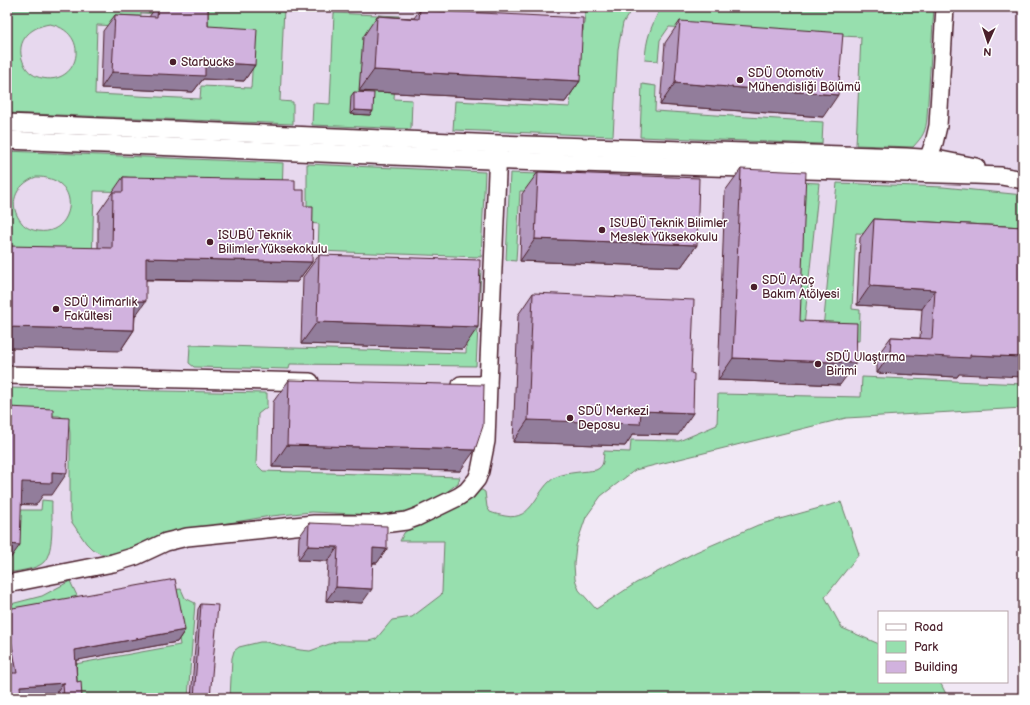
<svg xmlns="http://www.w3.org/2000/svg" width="1030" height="705" font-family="'Balsamiq Sans',sans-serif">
<rect width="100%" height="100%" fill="#f1e8f5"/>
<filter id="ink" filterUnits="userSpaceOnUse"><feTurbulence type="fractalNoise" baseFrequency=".025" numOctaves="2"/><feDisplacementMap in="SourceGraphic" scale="8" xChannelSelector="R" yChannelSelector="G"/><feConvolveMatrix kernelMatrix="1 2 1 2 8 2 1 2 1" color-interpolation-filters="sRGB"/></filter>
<g filter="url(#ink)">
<polygon fill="#e7d8ee" points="7,7 1023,7 1023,408 846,418 635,470 601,496 423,698 7,698"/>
<g fill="#97dfae" stroke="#707f6c" fill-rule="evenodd">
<path d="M7,7H284L280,101L293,102V124L7,113ZM141,13L204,16L203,38L254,40L251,88L201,86L200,99L95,94L97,25L140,27ZM50,24C92,33 79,86 42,78C35,77 28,72 25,66C13,44 28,27 50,24Z"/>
<polygon points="586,7 633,7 623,23 618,49 613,136 453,130 455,101 570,107 574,39 583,31"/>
<path d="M661,7H934L927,117C926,132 923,136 913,147L856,145L861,37L669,27L660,40L658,61L645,60C646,38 651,27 661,7Z"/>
<polygon points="334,13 399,16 394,99 412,100 411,129 312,125 313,103 330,104"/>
<polygon points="642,84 656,86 655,111 823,122 822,144 640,137"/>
<path d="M7,151L283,163L282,195L94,191L92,264L7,262ZM36,177C85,176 75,237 38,231C32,230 26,228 22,223C7,205 15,185 36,177Z"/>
<polygon points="307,164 485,172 481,257 318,251 319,224 307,223"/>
<polygon points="510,173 685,179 684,197 520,191 516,261 506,260"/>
<polygon points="796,182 819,183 804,326 795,339"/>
<polygon points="837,183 943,187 1023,195 1023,241 856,233 852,309 860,310 859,341 829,340 823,329"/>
<polygon points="318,265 481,270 476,366 290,364 289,369 194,367 189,363 190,345 466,353 468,279"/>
<path d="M862,377L1023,384V408L846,418L635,470L601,496L586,517L576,546L574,564L575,579L579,590L596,609L636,583L696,552L758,525L841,502L859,554L825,597L842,628L879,644V682H938L941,684L948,698H230L232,658L234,651L239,647L260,642H266L300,650L310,651L338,641H369L376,639L392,620L412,617L441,595L442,592L444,541H400L404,533L409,529L435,518L456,507L479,490H482L485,492L487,507L490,512C495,514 500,515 505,516C534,522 536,487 556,477C567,472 585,472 596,470C605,466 603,459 604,451L630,452L631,440L679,441L717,425L718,394L861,397Z"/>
<path d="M7,388L267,393V407L258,414L256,464L263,471L460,477L458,483L439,498L407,512L377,515L312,512L271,516L168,533L121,552L109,554H101L92,549L86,543L71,521L70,508V433C69,423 68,419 59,416L7,414Z"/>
<path d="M42,500L52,501C51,517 56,557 40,565C31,570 17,571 7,573V569L9,567L12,510H41Z"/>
<polygon points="70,581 80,602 7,615 7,605 42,596"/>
<polygon points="181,589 185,598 195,603 188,698 77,698 53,668 180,645 171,590"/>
</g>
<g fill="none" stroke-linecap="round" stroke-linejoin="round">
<defs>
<g id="minor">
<polyline points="7,123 498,144 906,157 936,159 976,167"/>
<polyline points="7,140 513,161 975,175 1001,176 1023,180"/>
<polyline points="925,167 934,143 938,126 945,7"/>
<polyline points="7,375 310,382"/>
<polyline points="461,385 488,385 498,150"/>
<polyline points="7,584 113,563 136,556 166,542 187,537 314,524 383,524 406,521 417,517 458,497 467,491 477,479 480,471 486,441 488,385"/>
</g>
</defs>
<use href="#minor" stroke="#4a1f2b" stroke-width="20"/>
<use href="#minor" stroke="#fff" stroke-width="17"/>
</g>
<g fill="#b499bf" stroke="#4a1f2b">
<polygon points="156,7 208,7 208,26 255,65 244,81 203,79 193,92 101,88 103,31 115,15 149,17"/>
<polygon points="420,10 580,81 565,102 359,91 363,37 377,16 414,18"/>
<polygon points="680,21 823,117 660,105 665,43"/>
<polygon points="354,92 373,111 370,115 350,114 351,96"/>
<polygon points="741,169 800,321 840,385 718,380 725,191"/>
<polygon points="538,172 697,245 681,267 520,261 522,194"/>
<polygon points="123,177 295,190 304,206 312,262 297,282 146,280 135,317 134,330 120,351 98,248 98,213"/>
<polygon points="874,219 1023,227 959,374 957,377 877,373 877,356 891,337 920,338 922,309 857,305 860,238"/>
<polygon points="319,255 463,349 301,344 303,277"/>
<polygon points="533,293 678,435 633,434 625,446 513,442 518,315"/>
<polygon points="289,380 460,471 272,467 273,402"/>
<polygon points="309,523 387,549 377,563 373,563 362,603 326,601 328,561 298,560 299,537"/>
<polygon points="201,604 210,698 191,698 198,609"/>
<polygon points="7,609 185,630 177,642 76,660 77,682 82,698 55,698 55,694 21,696 7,672"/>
</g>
<g fill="#927d9b" stroke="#4a1f2b">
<polygon points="205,62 255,65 244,81 203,79 193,92 101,88 112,72"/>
<polygon points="374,70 580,81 565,102 359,91"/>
<polygon points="675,83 838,95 823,117 660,105"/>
<polygon points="354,110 373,111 370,115 350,114"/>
<polygon points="535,239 697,245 681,267 520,261"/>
<polygon points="146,258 312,262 297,282 132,279"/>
<polygon points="870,286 935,290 922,309 857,305"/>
<polygon points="135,301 146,301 131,322"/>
<polygon points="317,322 478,327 463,349 301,344"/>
<polygon points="7,327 134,330 120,351 7,348"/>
<polygon points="890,354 970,355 1023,357 1023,377 959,374 957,377 877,373"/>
<polygon points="733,358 856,363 840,385 718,380"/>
<polygon points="641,411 693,413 678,435 633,434 625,446 513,442 528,420"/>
<polygon points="287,445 475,450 460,471 272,467"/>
<polygon points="52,472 67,473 52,495 43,495 36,505 7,504 22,482"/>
<polygon points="7,544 20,545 7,563"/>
<polygon points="308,546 338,547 328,561 298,560"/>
<polygon points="373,548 387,549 377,563 364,562"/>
<polygon points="336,587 372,589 362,603 326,601"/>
<polygon points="185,630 177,642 67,662 75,650"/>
<polygon points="63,683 55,694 12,697 20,686 65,683"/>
</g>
<g fill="#d1b2de" stroke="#4a1f2b">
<polygon points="158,7 208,7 208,26 257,29 255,65 205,62 205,76 112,72 115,15 157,17"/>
<polygon points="420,10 583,18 580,81 374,70 377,16 419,19"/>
<polygon points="680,21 843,33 838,95 675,83"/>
<polygon points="354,92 374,93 373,111 354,110"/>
<polygon points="741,169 806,172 800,321 857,323 856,363 733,358"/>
<polygon points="538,172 699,178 697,245 535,239"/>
<polygon points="123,177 295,180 295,190 304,190 304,206 313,206 312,262 146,258 146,301 135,301 134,330 7,327 7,246 112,248 113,192 123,192"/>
<polygon points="874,219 1023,227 1023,357 970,355 970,358 890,354 891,337 932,339 935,290 870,286"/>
<polygon points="319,255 480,260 478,327 317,322"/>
<polygon points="533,293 694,300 691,373 694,374 693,413 641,411 640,424 528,420"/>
<polygon points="289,380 484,385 483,426 475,450 287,445"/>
<polygon points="7,407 53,409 53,417 69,418 67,473 52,472 52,483 22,482 20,545 7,544"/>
<polygon points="309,523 387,526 387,549 373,548 372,589 336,587 338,547 308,546"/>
<polygon points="175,579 185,630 75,650 77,682 81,681 82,698 64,698 63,683 65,683 20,686 21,698 7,698 7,673 17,673 7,617 7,609"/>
<polygon points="201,604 218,605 210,698 194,698"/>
</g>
</g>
<g fill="#4a1f2b" stroke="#fff" stroke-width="1.5">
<circle cx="173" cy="62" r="4"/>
<circle cx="740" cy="80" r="4"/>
<circle cx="602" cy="230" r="4"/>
<circle cx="210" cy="242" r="4"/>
<circle cx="754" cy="287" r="4"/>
<circle cx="56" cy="309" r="4"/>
<circle cx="818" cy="364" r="4"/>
<circle cx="570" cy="418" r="4"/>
</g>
<g text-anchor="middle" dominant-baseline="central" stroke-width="3" stroke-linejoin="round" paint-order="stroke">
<g font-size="12" fill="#4a1f2b" stroke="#fff" text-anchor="start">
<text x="181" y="62">Starbucks</text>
<text x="748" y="73">SDÜ Otomotiv<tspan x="748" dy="14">Mühendisliği Bölümü</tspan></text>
<text x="610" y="223">ISUBÜ Teknik Bilimler<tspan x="610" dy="14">Meslek Yüksekokulu</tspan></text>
<text x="218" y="235">ISUBÜ Teknik<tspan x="218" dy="14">Bilimler Yüksekokulu</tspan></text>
<text x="762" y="280">SDÜ Araç<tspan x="762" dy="14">Bakım Atölyesi</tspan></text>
<text x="64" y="302">SDÜ Mimarlık<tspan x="64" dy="14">Fakültesi</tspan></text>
<text x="826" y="357">SDÜ Ulaştırma<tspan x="826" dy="14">Birimi</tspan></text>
<text x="578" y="411">SDÜ Merkezi<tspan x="578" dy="14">Deposu</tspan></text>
</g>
</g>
<rect width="1030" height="705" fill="none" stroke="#fff" stroke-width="24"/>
<rect x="12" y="12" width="1006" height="681" fill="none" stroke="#4a1f2b" stroke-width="1.5" filter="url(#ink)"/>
<rect x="878" y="611" width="130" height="72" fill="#ffffff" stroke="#b7a5aa"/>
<rect x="886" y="624" width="20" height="6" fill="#ffffff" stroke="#b7a5aa"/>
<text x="914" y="631" font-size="12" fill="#4a1f2b">Road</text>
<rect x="886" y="641" width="20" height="12" fill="#97dfae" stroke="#b7a5aa"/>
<text x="914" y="651" font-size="12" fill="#4a1f2b">Park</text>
<rect x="886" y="661" width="20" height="12" fill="#d1b2de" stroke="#b7a5aa"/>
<text x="914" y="671" font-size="12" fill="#4a1f2b">Building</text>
<g transform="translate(988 42) rotate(183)" stroke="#ffffff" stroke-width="3" paint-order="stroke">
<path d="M0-3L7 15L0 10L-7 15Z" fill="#4a1f2b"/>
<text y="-6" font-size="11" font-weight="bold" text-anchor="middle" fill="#4a1f2b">N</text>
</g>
</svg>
